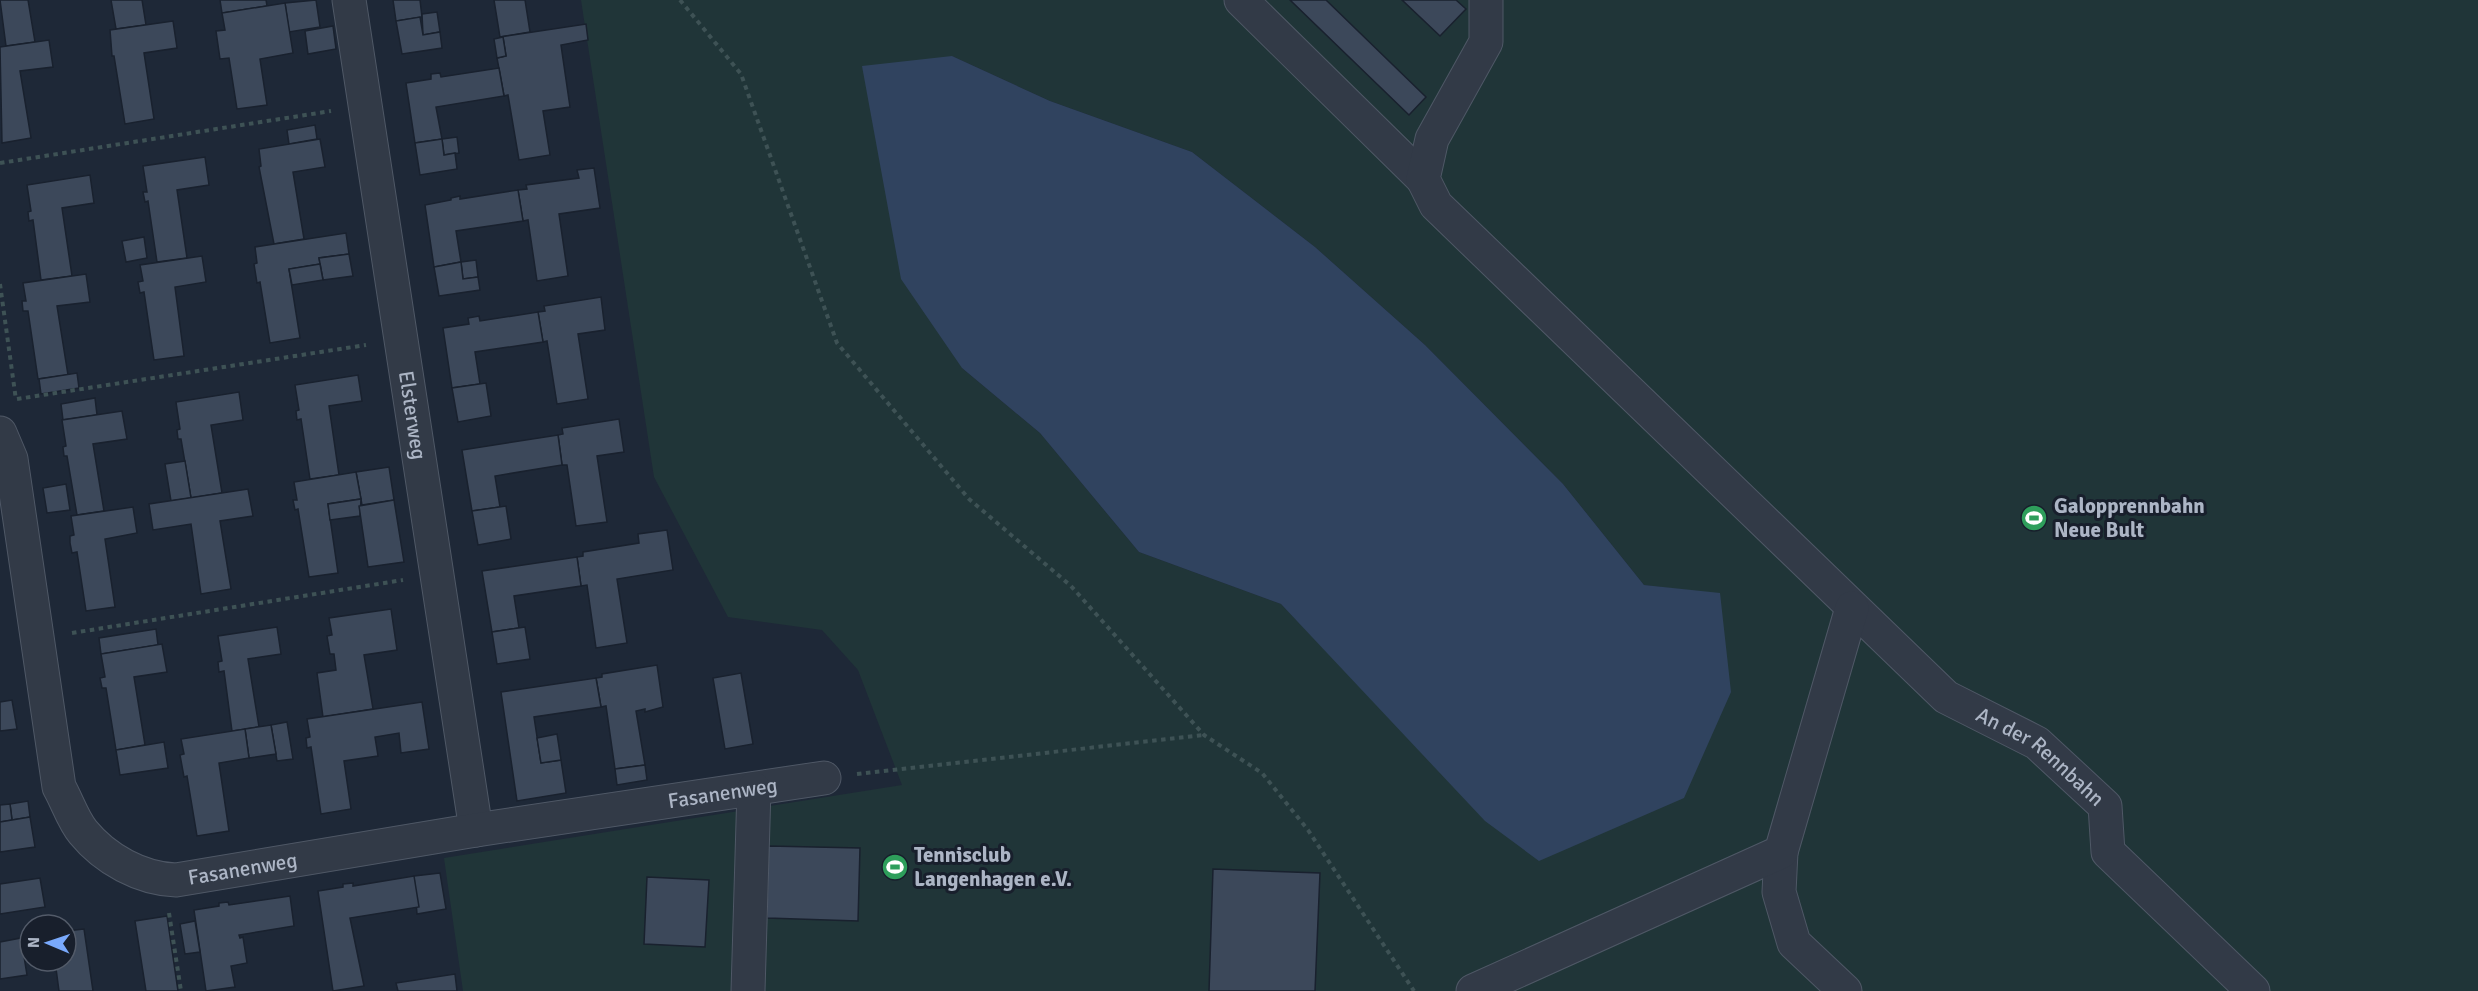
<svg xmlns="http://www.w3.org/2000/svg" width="2478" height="991" font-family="Signika,sans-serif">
<rect width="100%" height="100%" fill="#1e2837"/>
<path fill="#203538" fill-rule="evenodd" d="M581,0H2478V991H463L444,858L902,785L858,670L822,630L728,617L654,477ZM952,56L1050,101L1192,152L1315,247L1425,345L1563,484L1644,585L1720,594L1370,696L1281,604L1139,552L1040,433L962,368Z"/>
<polygon fill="#30435f" points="952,56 1050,101 1192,152 1315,247 1425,345 1563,484 1644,585 1720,593 1731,692 1684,798 1539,861 1485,821 1281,604 1139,552 1040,433 962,368 901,279 862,66"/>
<g fill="#3c485a" stroke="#19212e" stroke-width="1.5">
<polygon points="0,0 28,0 35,42 6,46"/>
<polygon points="111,0 142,0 146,25 116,29"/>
<polygon points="220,0 266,0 267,6 222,13"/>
<polygon points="316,0 320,27 289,32 285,3"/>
<polygon points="393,0 420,0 422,17 396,21"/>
<polygon points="494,0 525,0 530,32 500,37"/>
<polygon points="1290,0 1326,0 1426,97 1409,115"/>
<polygon points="1402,0 1456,0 1466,9 1440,36"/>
<polygon points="285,3 293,53 260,59 267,105 237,109 229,58 220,59 216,31 225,30 222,13"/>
<polygon points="437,12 440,32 423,35 422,14"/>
<polygon points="420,17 423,35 440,32 442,48 402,54 396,21"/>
<polygon points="173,21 177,48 144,53 154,119 125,124 114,56 112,56 110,30"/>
<polygon points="586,24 588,40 561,45 570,107 543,111 550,155 519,160 508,95 504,96 497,58 506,56 503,37 500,37"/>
<polygon points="333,26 336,49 308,54 305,31"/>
<polygon points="503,37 506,56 497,58 494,39"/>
<polygon points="49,40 53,67 20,71 31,138 2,143 0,47"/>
<polygon points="499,68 504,96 436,107 442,139 415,143 406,83 431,79 431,74 440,73 441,77"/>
<polygon points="315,125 317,139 289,144 287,130"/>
<polygon points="457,137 459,153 444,155 442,139"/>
<polygon points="320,139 325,167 293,172 304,239 274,244 259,167 261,166 259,149"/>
<polygon points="442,139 444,155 455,153 457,169 420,175 415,143"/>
<polygon points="205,157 209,185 177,190 187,258 157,262 148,201 145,202 143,192 147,192 143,166"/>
<polygon points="594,168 600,208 559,214 568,276 537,281 528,220 523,221 518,190 527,189 526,185 579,178 577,170"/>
<polygon points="90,175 94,203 62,208 72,276 41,280 33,220 29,221 28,212 31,211 27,185"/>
<polygon points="518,190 523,221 456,231 461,262 434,267 425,205 451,200 451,198 460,196 460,199"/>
<polygon points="346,233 349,254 319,258 320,264 289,269 300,338 270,343 260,282 257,283 254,264 257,263 255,247"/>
<polygon points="144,237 147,258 126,262 122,241"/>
<polygon points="349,254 353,276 323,280 319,258"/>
<polygon points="202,256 206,282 175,287 184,356 154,360 144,292 140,293 138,282 143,281 140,265"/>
<polygon points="476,260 478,277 463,279 461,262"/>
<polygon points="461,262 463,279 478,277 480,290 439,296 434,267"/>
<polygon points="320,264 323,280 292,285 289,269"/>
<polygon points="86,274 90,302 57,306 68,375 38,379 28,311 23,311 22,301 26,301 23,283"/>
<polygon points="601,297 605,330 578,334 588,399 557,404 547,341 543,342 538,312 545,311 544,306"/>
<polygon points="538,312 543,342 475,352 480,384 452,388 443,328 469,324 468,318 479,316 480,321"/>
<polygon points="77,373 79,388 41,394 39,379"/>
<polygon points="358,375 362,401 329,406 339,475 310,479 301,419 297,420 296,411 299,410 295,385"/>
<polygon points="486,383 491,416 458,422 452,388"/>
<polygon points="239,392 243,420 211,425 222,493 191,498 181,439 178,439 177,430 180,429 176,402"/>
<polygon points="95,398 97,415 63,420 61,404"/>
<polygon points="122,411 127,439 93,444 104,511 77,515 67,456 64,456 63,447 66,446 62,420"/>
<polygon points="619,419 624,452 597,456 607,522 576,526 567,465 562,465 558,435 563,434 562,428"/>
<polygon points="558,435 562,465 495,476 500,507 472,511 462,450"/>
<polygon points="185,461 191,498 171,501 165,464"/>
<polygon points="389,467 394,500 362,505 356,472"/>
<polygon points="356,472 361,499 328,504 338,573 309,577 298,509 295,510 293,500 297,500 294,482"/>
<polygon points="66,484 70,510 47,513 43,488"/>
<polygon points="248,489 253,516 220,521 231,589 201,594 191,524 153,530 149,504"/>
<polygon points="361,499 360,516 330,520 328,504"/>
<polygon points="394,500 404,562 368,567 359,506"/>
<polygon points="506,506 511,539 478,545 472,511"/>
<polygon points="133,507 137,533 105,539 115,607 86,611 77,552 72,553 70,543 70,536 74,535 71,516"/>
<polygon points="667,530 673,570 617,579 627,643 596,648 587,585 581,586 577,557 583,556 583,552 639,543 638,534"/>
<polygon points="577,557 581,586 514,596 519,628 492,632 482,571"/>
<polygon points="391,609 397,650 364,655 373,709 323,717 317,673 336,670 334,654 330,654 327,636 332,635 329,618"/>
<polygon points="277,627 281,654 248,659 259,727 232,731 224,671 219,672 218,662 222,661 218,636"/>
<polygon points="525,627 530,659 497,664 492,632"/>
<polygon points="156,629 158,645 101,654 99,638"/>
<polygon points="162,644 167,672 134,677 145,745 116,750 106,688 102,688 100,678 105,677 101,654"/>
<polygon points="657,665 663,707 645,712 645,709 636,711 645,765 615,769 606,706 601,707 596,678 602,677 602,674"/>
<polygon points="741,673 753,744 725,749 713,678"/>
<polygon points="596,678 601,707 534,717 541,763 561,760 566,793 517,801 501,692"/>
<polygon points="12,700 17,729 0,731 0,702"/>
<polygon points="422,702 429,749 401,753 399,733 375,737 378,756 344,761 351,809 321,814 311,747 307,748 306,738 310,737 307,719"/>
<polygon points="287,722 293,759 277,761 271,725"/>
<polygon points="271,725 276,754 249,758 245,729"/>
<polygon points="245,729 249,758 219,763 229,831 197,836 187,776 184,777 180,755 184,754 181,739"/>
<polygon points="557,734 561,760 541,763 537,738"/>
<polygon points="164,742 168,768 120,775 116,750"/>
<polygon points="645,765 647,780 617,785 615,769"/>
<polygon points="28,801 30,817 12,820 10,804"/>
<polygon points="10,804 12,820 0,822 0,805"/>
<polygon points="30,817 35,847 0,852 0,822"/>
<polygon points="768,846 860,848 858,921 767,918"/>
<polygon points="1213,869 1320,873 1315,991 1209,991"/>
<polygon points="440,873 446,909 417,914 414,876"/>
<polygon points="414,876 419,907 350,918 364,986 333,991 318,891 343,887 343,884 353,883 353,886"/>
<polygon points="647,877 709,880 705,947 644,944"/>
<polygon points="40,878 45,907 0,914 0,884"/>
<polygon points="290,896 294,926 239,935 240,938 243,937 247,963 231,966 235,987 206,991 194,910 219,906 219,903 228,902 229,905"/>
<polygon points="167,916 178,991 146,991 135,921"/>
<polygon points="195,921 200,952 185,954 180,924"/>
<polygon points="84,929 93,991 59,991 55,961 66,961 66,931"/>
<polygon points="21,938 27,975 0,979 0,942"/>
<polygon points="455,974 457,991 398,991 396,983"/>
</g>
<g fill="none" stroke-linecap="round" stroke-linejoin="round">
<defs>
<g id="minor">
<path id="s1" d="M349,0L476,830"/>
<polyline points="1241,0 1423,179"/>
<path id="s2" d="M1486,0V42L1432,139L1423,179L1436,205L1946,697L2037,743L2105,806L2108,852L2253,991"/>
<path id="s3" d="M0,433L11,459L59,787C67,801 73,820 83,832C105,859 141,879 176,880L476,830L824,778"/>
<polyline points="1781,852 1779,892 1794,943 1845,991"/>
<polyline points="748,991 754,789"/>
<polyline points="1473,991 1781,852 1852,608"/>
</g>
</defs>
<use href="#minor" stroke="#4f5866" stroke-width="35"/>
<g stroke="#3e5255" stroke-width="4" stroke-dasharray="4.5 4.5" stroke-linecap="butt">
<polyline points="680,0 741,74 837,343 969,499 1071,586 1204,735 1262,773 1308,830 1414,991"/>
<polyline points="0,163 331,111"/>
<polyline points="0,284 16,400"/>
<polyline points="17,399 366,345"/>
<polyline points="72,633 403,580"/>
<polyline points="857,774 1204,735"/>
<polyline points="169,913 181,991"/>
</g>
<use href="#minor" stroke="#323a47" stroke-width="33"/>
</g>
<defs>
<symbol id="stadium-disc" viewBox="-11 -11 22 22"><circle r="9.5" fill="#2e9e5b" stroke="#181f2c"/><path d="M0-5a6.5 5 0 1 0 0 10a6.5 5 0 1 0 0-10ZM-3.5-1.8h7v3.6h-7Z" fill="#fff"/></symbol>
</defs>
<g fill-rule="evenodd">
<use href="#stadium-disc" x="2019" y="503" width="30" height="30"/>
<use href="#stadium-disc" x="880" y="852" width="30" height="30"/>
</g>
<g text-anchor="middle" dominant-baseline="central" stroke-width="6" stroke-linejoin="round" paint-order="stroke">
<g font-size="21" fill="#acb5c5" stroke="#181f2c">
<text stroke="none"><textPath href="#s1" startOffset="420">Elsterweg</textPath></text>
<text stroke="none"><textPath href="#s2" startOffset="1044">An der Rennbahn</textPath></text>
<text stroke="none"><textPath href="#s3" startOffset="1072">Fasanenweg</textPath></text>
<text stroke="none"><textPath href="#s3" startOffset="586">Fasanenweg</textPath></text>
</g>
<g font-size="21" font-weight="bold" fill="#acb5c5" stroke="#181f2c" text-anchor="start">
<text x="2054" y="506">Galopprennbahn<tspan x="2054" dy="24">Neue Bult</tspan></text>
<text x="914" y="855">Tennisclub<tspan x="914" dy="24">Langenhagen e.V.</tspan></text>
</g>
</g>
<g transform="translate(48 943) rotate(272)"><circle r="28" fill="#181f2c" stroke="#535b69" stroke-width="1.5"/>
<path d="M0-4.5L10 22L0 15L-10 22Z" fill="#79a9fc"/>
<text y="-9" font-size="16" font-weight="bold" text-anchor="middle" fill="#acb5c5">N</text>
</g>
</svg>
